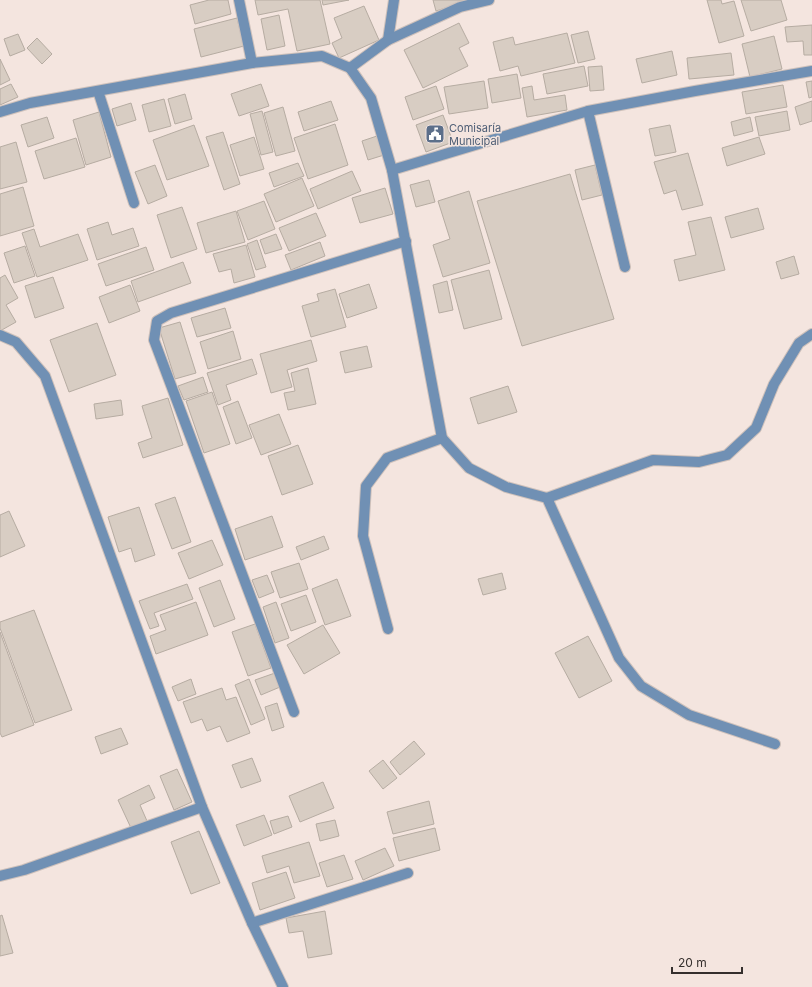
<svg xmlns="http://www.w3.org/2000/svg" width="812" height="987" font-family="Inter,sans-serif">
<rect width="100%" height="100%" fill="#f4e5df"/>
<g fill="#d8cdc3" stroke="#b6aca2">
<polygon points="209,0 228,0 231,14 195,24 190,5"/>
<polygon points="255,0 320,0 330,44 297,51 288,9 258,15"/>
<polygon points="322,0 349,0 323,5"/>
<polygon points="433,0 467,0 468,1 436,11"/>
<polygon points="707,0 721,0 722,4 734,1 744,36 719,43"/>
<polygon points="741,0 781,0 787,20 751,31"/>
<polygon points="364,6 379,40 339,58 332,43 342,38 334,18"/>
<polygon points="279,15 285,46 267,50 261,19"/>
<polygon points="237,18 244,46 201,57 194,29"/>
<polygon points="459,23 469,43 459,48 468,66 423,88 404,50"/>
<polygon points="812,25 812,55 804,55 803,41 787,42 785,27"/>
<polygon points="588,31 595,59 578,63 571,35"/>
<polygon points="567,33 575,63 521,76 518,66 500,71 493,42 513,37 515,45"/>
<polygon points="18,34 25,50 10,56 4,39"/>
<polygon points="774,36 782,69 750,77 742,44"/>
<polygon points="37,38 52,54 42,64 27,48"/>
<polygon points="672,51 677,75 642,83 636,59"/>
<polygon points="731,53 734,75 689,79 687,58"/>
<polygon points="0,59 10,80 0,85"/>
<polygon points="584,66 588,86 547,94 543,74"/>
<polygon points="602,66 604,90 590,91 588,67"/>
<polygon points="517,74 521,98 492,103 488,79"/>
<polygon points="484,81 488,108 449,114 444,87"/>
<polygon points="812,81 812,97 809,98 806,82"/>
<polygon points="11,84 18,97 0,105 0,89"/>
<polygon points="261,84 269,106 239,116 231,94"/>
<polygon points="783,85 787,107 746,114 742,92"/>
<polygon points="436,86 444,109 413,120 405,97"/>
<polygon points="532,86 534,100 565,95 567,110 527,117 522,88"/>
<polygon points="185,94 192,119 175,124 168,99"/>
<polygon points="164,99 171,126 149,132 142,105"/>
<polygon points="331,101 338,120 304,131 298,112"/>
<polygon points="812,101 812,121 800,125 795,107"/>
<polygon points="131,103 136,120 117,126 112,109"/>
<polygon points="283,107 295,151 276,156 264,113"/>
<polygon points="262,111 273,152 261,155 250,114"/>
<polygon points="787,111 790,130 759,136 755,117"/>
<polygon points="99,112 111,157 86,165 73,120"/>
<polygon points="443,115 453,142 426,152 416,125"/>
<polygon points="47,117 54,138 28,147 21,125"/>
<polygon points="750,117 753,131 734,136 731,122"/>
<polygon points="335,124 348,165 308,179 294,138"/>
<polygon points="194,125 209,166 167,180 153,140"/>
<polygon points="670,125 676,152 655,156 649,129"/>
<polygon points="223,132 240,184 224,190 206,137"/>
<polygon points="377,136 384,155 368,160 362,141"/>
<polygon points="254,137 264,169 240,176 230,145"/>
<polygon points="759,137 765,154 727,166 722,148"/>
<polygon points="76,138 85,167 44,179 35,151"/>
<polygon points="16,142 27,182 0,189 0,147"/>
<polygon points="688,153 703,205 682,210 676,190 664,194 654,162"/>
<polygon points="298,163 304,176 274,187 269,173"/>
<polygon points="155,165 167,196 148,204 135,172"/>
<polygon points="595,165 602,195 582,200 575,170"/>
<polygon points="352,171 361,191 318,209 310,189"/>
<polygon points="570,174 614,319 522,346 477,201"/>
<polygon points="302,178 314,206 276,222 264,194"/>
<polygon points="429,180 435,202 416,207 410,185"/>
<polygon points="23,187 34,226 0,236 0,194"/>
<polygon points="385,188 393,214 360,223 352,198"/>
<polygon points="469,191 490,263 443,277 433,245 450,239 438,201"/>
<polygon points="264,201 275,229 248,240 237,211"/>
<polygon points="182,207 197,249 171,258 157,215"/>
<polygon points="758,208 764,229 731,238 725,217"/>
<polygon points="236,211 245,242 206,253 197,223"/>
<polygon points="316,213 326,236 289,251 279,228"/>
<polygon points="711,217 725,270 679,281 674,260 696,255 688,222"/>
<polygon points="108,222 112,235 133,228 139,246 97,260 87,229"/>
<polygon points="34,229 40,247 78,234 88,260 37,277 22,233"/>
<polygon points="276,234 282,249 265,254 260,240"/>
<polygon points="257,240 266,267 256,270 247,244"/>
<polygon points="320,242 325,256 291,270 285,255"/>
<polygon points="246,245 255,277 234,283 231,269 219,272 213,254"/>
<polygon points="25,246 35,276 14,283 4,253"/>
<polygon points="146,247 154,270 106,286 98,264"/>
<polygon points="794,256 799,274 781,279 776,262"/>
<polygon points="183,262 191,283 138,302 131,281"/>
<polygon points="489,270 502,319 464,329 451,280"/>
<polygon points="5,275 18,298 6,305 16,322 0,331 0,278"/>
<polygon points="53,277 64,308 35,318 25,286"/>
<polygon points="447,281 453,310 439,313 433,285"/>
<polygon points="369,284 377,308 347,318 339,294"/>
<polygon points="130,285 140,311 109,323 99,297"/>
<polygon points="335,289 346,327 311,337 302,306 319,301 317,294"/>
<polygon points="225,308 231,328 197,337 191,318"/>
<polygon points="180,322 196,373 175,379 159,328"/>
<polygon points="97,323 116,375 69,392 50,340"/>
<polygon points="233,331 241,359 208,369 200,342"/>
<polygon points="311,340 317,361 287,370 292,387 271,393 260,354"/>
<polygon points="367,346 372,367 345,373 340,352"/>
<polygon points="252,359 257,374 226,385 231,400 218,405 207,373"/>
<polygon points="308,368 316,404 288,410 284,393 295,391 291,373"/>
<polygon points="203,377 208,392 184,400 178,386"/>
<polygon points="508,386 517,412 478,424 470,398"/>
<polygon points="212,392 230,444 204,453 186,401"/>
<polygon points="168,398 183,445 143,458 138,443 152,438 142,406"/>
<polygon points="121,400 123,415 96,419 94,404"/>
<polygon points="238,401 252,438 236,444 223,407"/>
<polygon points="279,414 291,444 261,455 249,425"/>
<polygon points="298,445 313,484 282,495 268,456"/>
<polygon points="175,497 191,542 172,549 155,504"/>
<polygon points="139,507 155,555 135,562 131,548 119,552 108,517"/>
<polygon points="9,511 25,546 0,557 0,515"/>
<polygon points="272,516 283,547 245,560 235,529"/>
<polygon points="324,536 329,549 301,560 296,547"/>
<polygon points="212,540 223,565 189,579 178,553"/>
<polygon points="299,563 308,589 280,598 271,572"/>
<polygon points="502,573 506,589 483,595 478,579"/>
<polygon points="267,575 274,592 259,598 252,580"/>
<polygon points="337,579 351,616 325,625 312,589"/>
<polygon points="220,580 235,619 214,627 199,588"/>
<polygon points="187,584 193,599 154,613 159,626 150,629 139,601"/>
<polygon points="306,595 316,622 291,631 281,604"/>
<polygon points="196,602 208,635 156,654 150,636 166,630 160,615"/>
<polygon points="276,602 289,638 275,643 263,607"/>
<polygon points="34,610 72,710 35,723 0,628 0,622"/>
<polygon points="255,624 271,668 248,676 232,632"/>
<polygon points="323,625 340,653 304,674 287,645"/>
<polygon points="0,632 34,725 2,737 0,733"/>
<polygon points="588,636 612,681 579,698 555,653"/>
<polygon points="275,673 280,687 261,695 255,680"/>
<polygon points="191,679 196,694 178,701 172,687"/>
<polygon points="249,679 265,719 251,725 235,685"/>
<polygon points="222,688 226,700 236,697 250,733 227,742 220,726 207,731 202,719 191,723 183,702"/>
<polygon points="277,703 284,727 272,731 265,707"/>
<polygon points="121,728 128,744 101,754 95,737"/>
<polygon points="414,741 425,754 400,775 390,762"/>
<polygon points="252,758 261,781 241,788 232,765"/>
<polygon points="383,760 397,778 383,789 369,771"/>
<polygon points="177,769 192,802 174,810 160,776"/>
<polygon points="323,782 334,808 300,822 289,796"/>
<polygon points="149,785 155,798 140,805 147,821 131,828 118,800"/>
<polygon points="429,801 434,824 393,834 387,812"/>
<polygon points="264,815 272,835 244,846 236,825"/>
<polygon points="288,816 292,827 274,834 270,821"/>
<polygon points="335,820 339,836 320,841 316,824"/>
<polygon points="435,828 440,850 399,861 393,838"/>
<polygon points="199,831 220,883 191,894 171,842"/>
<polygon points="309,842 320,876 294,883 289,866 267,873 262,856"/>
<polygon points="385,848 394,866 363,880 355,861"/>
<polygon points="344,855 353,879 327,887 319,863"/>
<polygon points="286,872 295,898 260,910 252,883"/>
<polygon points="325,911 332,954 308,958 303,931 289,933 286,918"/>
<polygon points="2,915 13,953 0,956 0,916"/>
</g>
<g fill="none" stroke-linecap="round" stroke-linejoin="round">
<defs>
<g id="minor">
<polyline points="239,0 252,63"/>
<polyline points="388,40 394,0"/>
<polyline points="350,68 388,40 460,7 489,0"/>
<polyline points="98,91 134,203"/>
<polyline points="588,111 625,267"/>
<polyline points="0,112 30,103 252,63 322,56 350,68 371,98 392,170 442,438 469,468 506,487 547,498 619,658 641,686 689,715 775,744"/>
<polyline points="392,170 588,111 695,91 812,71"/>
<polyline points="0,335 16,342 45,376 202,807 252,923 283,987"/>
<polyline points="547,498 653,460 699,462 727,455 756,428 774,384 799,343 812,334"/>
<polyline points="388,629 363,536 366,486 387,458 442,438"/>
<polyline points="294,712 154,340 157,321 171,313 406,241"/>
<polyline points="0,876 24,870 202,807"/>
<polyline points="252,923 408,873"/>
</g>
</defs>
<use href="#minor" stroke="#cec1bb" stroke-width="12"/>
<use href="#minor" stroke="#7090b4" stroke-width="10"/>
</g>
<defs>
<symbol id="civic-square" viewBox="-11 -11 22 22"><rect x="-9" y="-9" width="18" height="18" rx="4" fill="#5c6f8a" stroke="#f4e5df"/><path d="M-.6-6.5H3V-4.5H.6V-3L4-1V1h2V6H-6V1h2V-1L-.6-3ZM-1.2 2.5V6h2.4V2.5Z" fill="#fff"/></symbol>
</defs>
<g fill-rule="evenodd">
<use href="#civic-square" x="424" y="123" width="22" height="22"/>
</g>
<g text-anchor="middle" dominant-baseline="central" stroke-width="3" stroke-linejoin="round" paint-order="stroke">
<g font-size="11" fill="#4e5e75" stroke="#f4e5df" text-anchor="start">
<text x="449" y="128">Comisaría<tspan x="449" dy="13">Municipal</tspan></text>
</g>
</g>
<path d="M672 967v6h70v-6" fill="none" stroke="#352f2d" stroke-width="2"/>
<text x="678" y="967" font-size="12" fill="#352f2d" stroke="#f4e5df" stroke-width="3" paint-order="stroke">20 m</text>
</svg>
